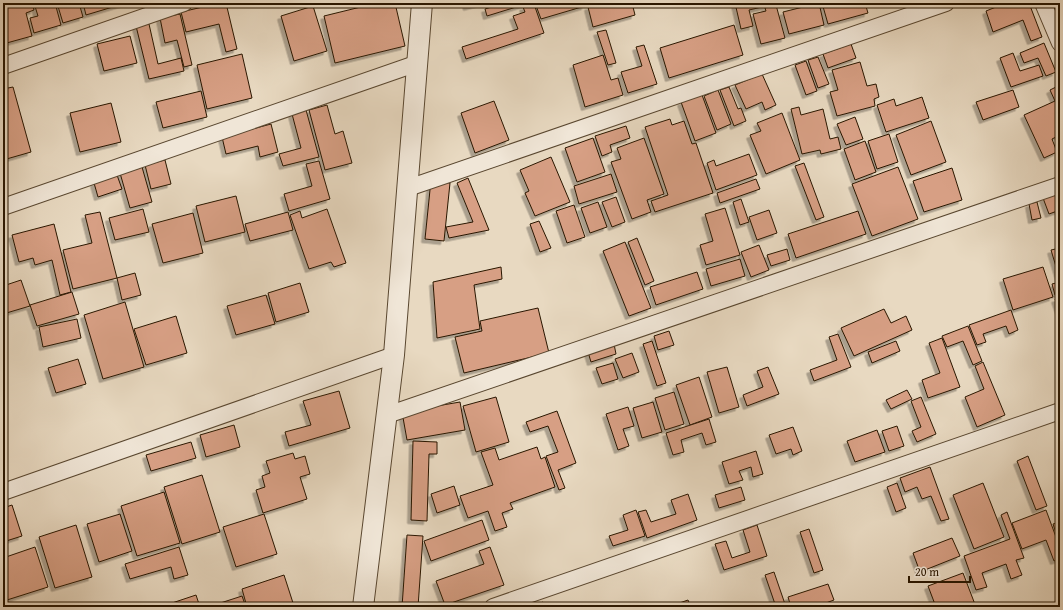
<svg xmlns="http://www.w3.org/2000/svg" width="1063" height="610" font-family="'Gentium Book Plus',serif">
<defs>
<filter id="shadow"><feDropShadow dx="-3.5" dy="3.5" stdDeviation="0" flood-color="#0004"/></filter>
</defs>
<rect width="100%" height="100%" fill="#e8d9c1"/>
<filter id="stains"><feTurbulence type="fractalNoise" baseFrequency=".005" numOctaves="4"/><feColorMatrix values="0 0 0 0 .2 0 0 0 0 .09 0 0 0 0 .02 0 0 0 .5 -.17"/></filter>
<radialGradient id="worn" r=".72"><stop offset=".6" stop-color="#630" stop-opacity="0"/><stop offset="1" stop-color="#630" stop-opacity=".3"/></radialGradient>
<g fill="#d79f84" stroke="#291600" filter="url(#shadow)">
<polygon points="3,3 32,3 34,10 26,13 32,36 3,44"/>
<polygon points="34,3 55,3 61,25 34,33 30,18 38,16"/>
<polygon points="57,3 79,3 83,17 63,23"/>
<polygon points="83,3 126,3 86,15"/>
<polygon points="220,3 226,3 237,49 226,52 219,24 186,32 181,12"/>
<polygon points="377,3 395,3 405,46 335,63 324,16"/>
<polygon points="466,3 482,3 467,7"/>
<polygon points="505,3 526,4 487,16 485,9"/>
<polygon points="535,3 546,3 547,7 559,3 585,3 585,6 541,19"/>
<polygon points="602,3 632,3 635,15 593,27 588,7"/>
<polygon points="735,3 775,3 775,4 749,10 753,26 741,29"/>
<polygon points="819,3 824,25 789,34 783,12"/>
<polygon points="822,3 865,3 868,13 828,24"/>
<polygon points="1006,3 1029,3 1042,37 1031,41 1023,20 993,32 986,11"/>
<polygon points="534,4 544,33 466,59 462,47 518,29 513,16 525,12 523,7"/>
<polygon points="776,5 785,38 761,44 753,14 766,11 765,8"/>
<polygon points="313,6 327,51 294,61 281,16"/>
<polygon points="180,14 192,65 184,67 177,40 165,43 160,18"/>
<polygon points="149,24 158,64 181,58 184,71 149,79 136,26"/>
<polygon points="734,25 743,55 669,78 660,48"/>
<polygon points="606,30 616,63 608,65 597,32"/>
<polygon points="130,36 137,63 104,71 97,44"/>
<polygon points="1044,43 1056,72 1046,76 1038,58 1024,63 1020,53"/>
<polygon points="851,44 856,58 828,68 823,54"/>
<polygon points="644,45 657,84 628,93 621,72 642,66 636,47"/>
<polygon points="1013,53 1020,71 1039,65 1043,76 1011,87 1000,58"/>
<polygon points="242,54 252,98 207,109 197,65"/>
<polygon points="603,55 611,80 618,78 623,95 585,107 573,65"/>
<polygon points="818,57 829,84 818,88 808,60"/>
<polygon points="806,61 817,91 806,95 795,65"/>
<polygon points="860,62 867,86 876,84 879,97 874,99 875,106 837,116 830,92 838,90 832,70"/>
<polygon points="762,74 776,105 765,110 762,102 746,109 735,85"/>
<polygon points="1060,85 1060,135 1052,139 1057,152 1044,158 1024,115 1055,101 1050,90"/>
<polygon points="13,87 31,152 3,160 3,89"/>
<polygon points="729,87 738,109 741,108 746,121 734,126 720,90"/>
<polygon points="718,90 731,124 717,130 704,96"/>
<polygon points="1013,90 1019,107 983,120 976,102"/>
<polygon points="201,91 207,117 163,128 156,102"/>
<polygon points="702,95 716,133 695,141 681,102"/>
<polygon points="922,97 929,118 886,132 877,105 894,99 896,106"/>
<polygon points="494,101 509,140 475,153 461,113"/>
<polygon points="111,103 121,142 80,152 70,113"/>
<polygon points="327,105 335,134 343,131 352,163 325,170 309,110"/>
<polygon points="799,107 801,115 823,109 830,139 838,137 841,149 821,154 820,150 802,154 791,109"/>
<polygon points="306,110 319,157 283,166 279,154 301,148 292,114"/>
<polygon points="782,113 800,160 766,174 750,135 761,131 757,123"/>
<polygon points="855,117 863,139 846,145 837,124"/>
<polygon points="670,119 672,125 684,121 692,144 696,143 713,193 655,212 651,201 668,195 645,127"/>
<polygon points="931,121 946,162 911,175 896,135"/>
<polygon points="271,124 278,152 260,157 258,146 226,154 222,137"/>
<polygon points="626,126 630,138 610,145 612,152 602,156 595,136"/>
<polygon points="889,134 898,162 877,169 868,141"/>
<polygon points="593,138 605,172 577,182 565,148"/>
<polygon points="644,138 664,194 647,200 651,212 632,219 611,162 621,159 617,148"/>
<polygon points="865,141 876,172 855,180 844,149"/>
<polygon points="749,154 757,175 716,190 707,163 714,160 716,166"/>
<polygon points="551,157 570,202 535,216 525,193 529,191 520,170"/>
<polygon points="165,160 171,184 151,189 145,165"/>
<polygon points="319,161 330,199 289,211 284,194 312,186 306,164"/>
<polygon points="804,163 824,217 816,220 795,166"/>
<polygon points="142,167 152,202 130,208 120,173"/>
<polygon points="898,167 918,219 872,236 852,184"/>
<polygon points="952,168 962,200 924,212 913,181"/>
<polygon points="611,174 617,192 579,204 574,186"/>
<polygon points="117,175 122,189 98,197 94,183"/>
<polygon points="468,178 489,230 449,238 446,227 473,222 457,183"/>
<polygon points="756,179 760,189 720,203 717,193"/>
<polygon points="431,180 450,183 444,241 425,239"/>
<polygon points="1060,192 1060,210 1049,214 1043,198"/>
<polygon points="236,196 245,232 205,242 196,206"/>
<polygon points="616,197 625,222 612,227 602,202"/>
<polygon points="741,199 749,222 740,225 733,202"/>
<polygon points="598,202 607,227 590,233 581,208"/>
<polygon points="1037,202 1041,218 1032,220 1029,204"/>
<polygon points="574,205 585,237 567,243 556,211"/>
<polygon points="725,208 740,255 706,265 700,245 713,241 705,214"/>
<polygon points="143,209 149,232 115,240 109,218"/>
<polygon points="327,209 346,263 334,267 331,262 309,269 290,215 300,211 302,218"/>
<polygon points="769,210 777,233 757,240 749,217"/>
<polygon points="858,211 866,234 796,258 788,234"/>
<polygon points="100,212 117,278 73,289 63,250 92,243 85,215"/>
<polygon points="288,212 293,230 250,241 245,224"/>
<polygon points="193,213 203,253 163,263 152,224"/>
<polygon points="539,221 551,248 540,252 530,224"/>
<polygon points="54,224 71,292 60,295 52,260 35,265 33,258 19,262 12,235"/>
<polygon points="637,238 654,281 645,285 628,242"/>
<polygon points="625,242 651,308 629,316 603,251"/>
<polygon points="759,245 769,270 751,277 741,252"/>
<polygon points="1060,248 1060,280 1051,250"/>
<polygon points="787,249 790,260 771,266 767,255"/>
<polygon points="740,259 745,276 711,286 706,269"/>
<polygon points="501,267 502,279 474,285 480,329 437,338 433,282"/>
<polygon points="1043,267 1053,297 1013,310 1003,279"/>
<polygon points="697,272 703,289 656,305 650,287"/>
<polygon points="135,273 141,295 122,300 117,278"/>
<polygon points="21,280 30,306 3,314 3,286"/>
<polygon points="1060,282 1060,293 1055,295 1052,284"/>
<polygon points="300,283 309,312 276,322 268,293"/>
<polygon points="72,292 79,314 37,326 30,305"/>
<polygon points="266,295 275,324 236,335 227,306"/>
<polygon points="1060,298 1060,313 1055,299"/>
<polygon points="125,302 144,367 103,379 84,315"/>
<polygon points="538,308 549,353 464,373 455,337 482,331 480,321"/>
<polygon points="884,309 891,323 906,316 912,330 854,356 841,328"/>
<polygon points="1011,310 1018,330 1009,334 1006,326 983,334 986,342 977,345 969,325"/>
<polygon points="176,316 187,353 146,365 134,329"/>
<polygon points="77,319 81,338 43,347 39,327"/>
<polygon points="968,326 982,361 973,365 963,341 947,347 942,336"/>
<polygon points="669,331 674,345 658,350 654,336"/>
<polygon points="838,334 851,367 814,381 810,370 837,360 829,337"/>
<polygon points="942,338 960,387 928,398 922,380 940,373 929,343"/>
<polygon points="652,341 666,383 657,386 643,344"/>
<polygon points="896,341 900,351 872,363 868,352"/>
<polygon points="614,344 616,354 591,362 588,352"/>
<polygon points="632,353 639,372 623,378 615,359"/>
<polygon points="78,359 86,384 56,393 48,368"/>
<polygon points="983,362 1005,415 977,427 965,397 984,389 975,366"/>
<polygon points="613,363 618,379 602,384 596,368"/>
<polygon points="727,367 739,407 719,413 707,372"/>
<polygon points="768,367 779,394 747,406 743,395 763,387 757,371"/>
<polygon points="699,377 712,417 690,425 676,385"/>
<polygon points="907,390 912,399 891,409 886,400"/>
<polygon points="339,391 350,428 289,446 285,432 311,425 303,401"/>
<polygon points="674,392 684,424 665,430 655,398"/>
<polygon points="496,397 509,442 476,452 463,406"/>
<polygon points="921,397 936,434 917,442 912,431 921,427 911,401"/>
<polygon points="460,402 465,430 407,440 402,412"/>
<polygon points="653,402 662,432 642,438 633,408"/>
<polygon points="628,407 634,426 623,429 629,446 618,450 606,414"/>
<polygon points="557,411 576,463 558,470 565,488 559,490 546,456 558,452 548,426 530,432 526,422"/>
<polygon points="709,419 716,442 706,445 702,433 681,440 684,452 673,455 666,433"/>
<polygon points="234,425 240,447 206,457 200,435"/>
<polygon points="897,426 904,446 889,451 882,431"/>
<polygon points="793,427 802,451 793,455 791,449 776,454 769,435"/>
<polygon points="877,430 885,452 855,462 847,441"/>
<polygon points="413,441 437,442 437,454 429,454 427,521 411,520"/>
<polygon points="191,442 196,458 151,471 146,455"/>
<polygon points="537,447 541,459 545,457 555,487 510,503 513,509 502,513 507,527 495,531 488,511 468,518 460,496 493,485 481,452 495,448 499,460"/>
<polygon points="756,451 763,474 753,477 751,467 739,471 743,480 729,484 722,462"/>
<polygon points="293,453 295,459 305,456 310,474 300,477 307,499 263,513 256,490 265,487 262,476 270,473 266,461"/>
<polygon points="1028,456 1047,506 1036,510 1017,461"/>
<polygon points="930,467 949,519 941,521 931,496 922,499 917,487 905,492 900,478"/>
<polygon points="202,475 220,532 182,544 164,487"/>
<polygon points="897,483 906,508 896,512 887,487"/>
<polygon points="983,483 1004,537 974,549 953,495"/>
<polygon points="454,486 460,505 437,513 431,494"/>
<polygon points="741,487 745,500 719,508 715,495"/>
<polygon points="164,492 180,543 137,556 121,506"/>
<polygon points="688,494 697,520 647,538 638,512 646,510 651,522 676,514 671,500"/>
<polygon points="12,505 22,536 3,542 3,508"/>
<polygon points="636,510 645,536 613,546 609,536 628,530 623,515"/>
<polygon points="1046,510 1060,548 1060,559 1054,561 1046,540 1022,549 1012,523"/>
<polygon points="1007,512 1024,558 1016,560 1022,575 1011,579 1006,564 982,573 987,587 976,590 964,556 1010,539 1001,515"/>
<polygon points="120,514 132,551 99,562 87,524"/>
<polygon points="264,514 277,554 236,567 223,527"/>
<polygon points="482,520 489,540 431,561 424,541"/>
<polygon points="1060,522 1060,545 1053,524"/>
<polygon points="76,525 92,577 55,588 39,537"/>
<polygon points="757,525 767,556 724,570 715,544 726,541 732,558 750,552 743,530"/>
<polygon points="809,529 823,570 814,573 800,532"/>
<polygon points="407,535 423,536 418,607 402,607"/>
<polygon points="952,538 960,556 920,572 913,553"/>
<polygon points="35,547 48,587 7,600 3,587 3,558"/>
<polygon points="179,547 188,575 174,579 171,567 130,579 125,564"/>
<polygon points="490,547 504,585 445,605 436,581 484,564 479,551"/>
<polygon points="774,572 786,607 776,607 765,575"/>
<polygon points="963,573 976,607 936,607 928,586"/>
<polygon points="284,575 294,606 247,607 242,589"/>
<polygon points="828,584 834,600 815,607 791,607 788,597"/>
<polygon points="196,595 200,607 170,607 169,604"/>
<polygon points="242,596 246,607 208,607"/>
<polygon points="688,600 691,607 668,607"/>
<polygon points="543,602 545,607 530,607"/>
</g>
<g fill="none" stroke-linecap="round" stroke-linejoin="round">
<defs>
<g id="minor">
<polyline points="1043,3 1060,43"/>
<polyline points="3,66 184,3"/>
<polyline points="408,188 946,3"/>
<polyline points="3,207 418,63"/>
<polyline points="387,415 1060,185"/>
<polyline points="3,492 394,355"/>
<polyline points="493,607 1060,411"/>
</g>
<polyline id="tertiary" points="363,607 394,355 422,3"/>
</defs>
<use href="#minor" stroke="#594730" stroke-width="18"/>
<use href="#tertiary" stroke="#594730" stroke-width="22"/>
<use href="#minor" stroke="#f0e6d7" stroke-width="16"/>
<use href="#tertiary" stroke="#f0e6d7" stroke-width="20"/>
</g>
<rect width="1063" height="610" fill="none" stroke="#e8d9c1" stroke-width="16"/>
<rect x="4" y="4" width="1055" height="602" fill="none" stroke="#291600" stroke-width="2"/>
<rect x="8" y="8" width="1047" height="594" fill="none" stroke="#291600"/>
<path d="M909 576v6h61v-6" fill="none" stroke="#291600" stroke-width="2"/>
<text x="915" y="576" font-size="12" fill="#291600" stroke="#f0e6d7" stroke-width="3" paint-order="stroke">20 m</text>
<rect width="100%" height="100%" filter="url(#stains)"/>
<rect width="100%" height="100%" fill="url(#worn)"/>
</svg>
